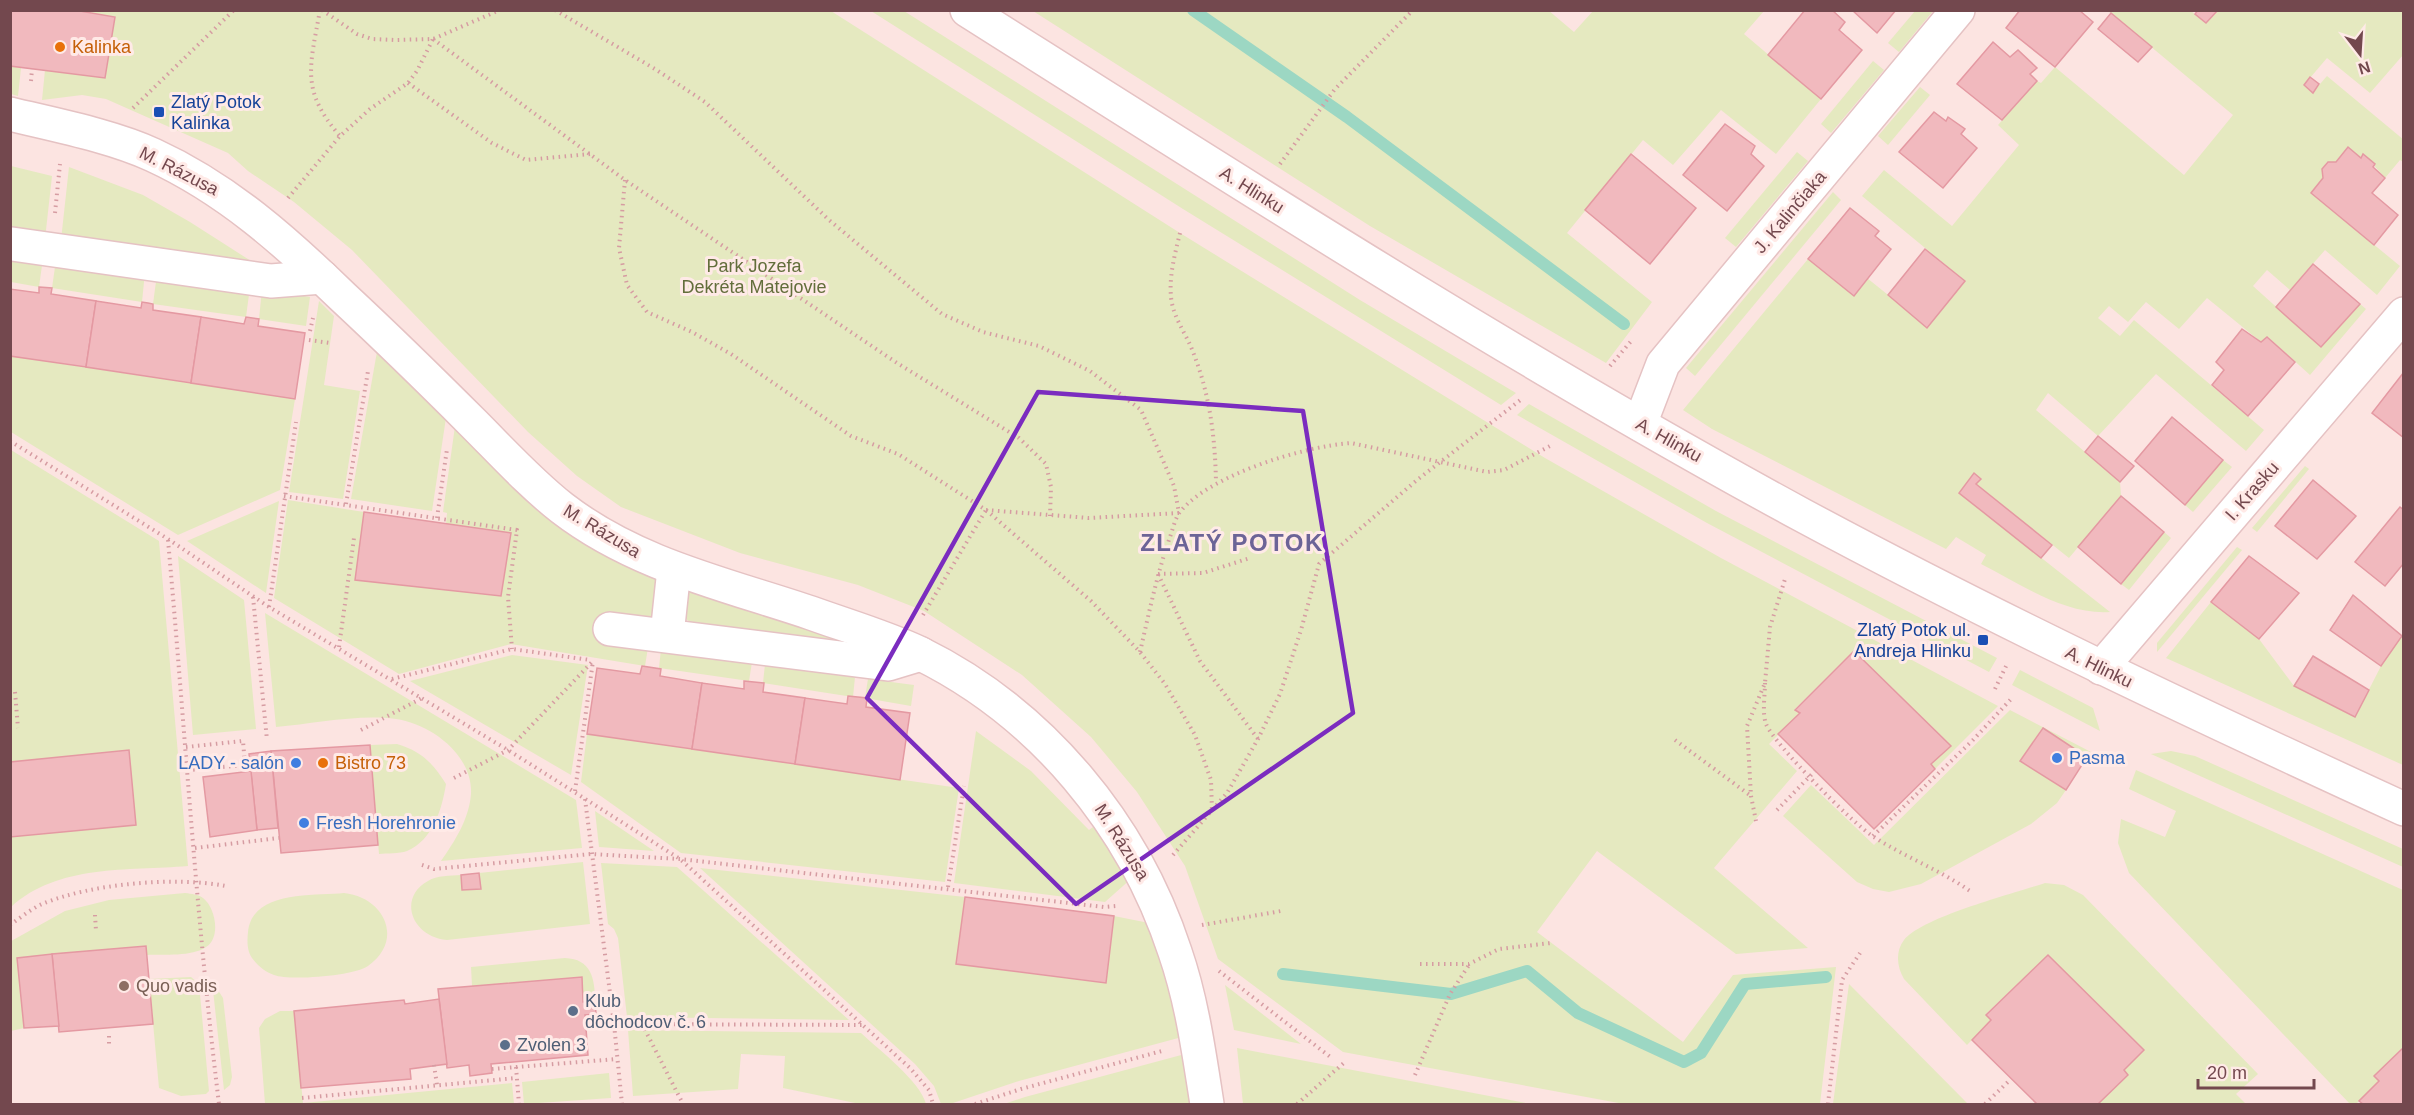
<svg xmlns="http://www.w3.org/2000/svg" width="2414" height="1115" font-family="Helvetica,sans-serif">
<rect width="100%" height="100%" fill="#fce4e1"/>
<g fill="#e5e9c0">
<polygon points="1548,10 1574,32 1593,11 1764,11 1744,34 1821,99 1776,154 1721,110 1673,165 1643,140 1567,233 1652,302 1606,363 1370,226 1033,11"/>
<polygon points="74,11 831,11 1180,233 1545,458 1721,558 1998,706 1935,769 1931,764 1950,746 1854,651 1795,709 1800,713 1769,744 1797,771 1714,868 1808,948 1736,954 1597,851 1537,932 1683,1042 1733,975 1836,967 1820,1104 1624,1104 1343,1052 1218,959 1185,866 1137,792 1091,737 1022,675 924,611 858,585 740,553 621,507 577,476 528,432 352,250 294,202 248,171 228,153 106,99 82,95 42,100 45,70 105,78"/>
<polygon points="871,11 904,11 1360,300 1516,393 1501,405 1183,209"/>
<polygon points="1915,11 1933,11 1899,52 1888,43"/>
<path d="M2108,11H2191L2206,23L2218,11H2403V55L2370,93L2327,58L2304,85L2313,92L2327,76L2404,140L2403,162L2400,160L2385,178L2364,154L2361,158L2348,147L2336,162H2327L2322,169L2323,178L2311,193L2400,266L2377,295L2325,250L2290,290L2267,270L2253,286L2321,347L2360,304L2366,309L2310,375L2268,337L2261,342L2207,298L2179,329L2146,302L2128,322L2109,306L2098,318L2120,336L2134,320L2264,430L2246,451L2156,374L2098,436L2048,393L2036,410L2120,482L2121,496L2069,558L1976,484L1974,474L1959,493L2110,612C2064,615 2021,584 1981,564L1986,555L1956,537L1946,549L1712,429L1683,410L1808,259L1867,278L1928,327L1964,280L1862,196L1884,170L1952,226L2019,145L1998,125L2037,81L2041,83L2055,67L2184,175L2233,115Z"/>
<polygon points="1873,61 1884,70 1831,133 1821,124"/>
<polygon points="11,66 21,68 18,96 11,94"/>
<polygon points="1920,87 1930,95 1888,145 1878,136"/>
<polygon points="1797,152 1808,161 1736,247 1725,238"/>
<polygon points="11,166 52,176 45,239 11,234"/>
<polygon points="69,167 143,195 190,222 262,268 61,240"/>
<polygon points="1833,192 1841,200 1695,376 1686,368"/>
<polygon points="10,254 43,258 39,287 11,282"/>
<polygon points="56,260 145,272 142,302 52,288"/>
<polygon points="157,274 250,287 246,317 153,304"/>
<polygon points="262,289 310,297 306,326 259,319"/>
<polygon points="319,301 334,316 324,385 360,391 343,499 289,492"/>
<polygon points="378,346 447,411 432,511 351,499"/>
<polygon points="10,356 295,399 280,490 178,535 11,432"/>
<polygon points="1529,404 1716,511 1997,658 1989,672 1707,523 1517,415"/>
<polygon points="456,419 593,545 659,580 645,666 511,644 399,674 274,598 288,500 364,512 355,580 501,596 511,533 446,524 447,513 443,512"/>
<path d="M11,450L159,541L188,866C128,871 58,864 11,907L10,837L135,825L128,750L11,762Z"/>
<polygon points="2223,460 2232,467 2193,512 2185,505"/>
<polygon points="2305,466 2309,469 2257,532 2252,528"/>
<polygon points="279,501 266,593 187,541"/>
<polygon points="2164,532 2171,538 2129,590 2121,584"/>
<polygon points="2237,547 2242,550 2157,652 2157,643"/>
<polygon points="178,556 244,600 256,729 193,735"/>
<polygon points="683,588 858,645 690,622 685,618"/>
<polygon points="2211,602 2259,639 2294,686 2355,717 2381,666 2403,634 2403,765 2166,658"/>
<path d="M265,613L576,800L582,848L441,861C455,841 469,819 471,794C473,755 431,724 396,719C357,714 314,724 276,727Z"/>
<polygon points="661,649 752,662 749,681 659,668"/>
<polygon points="512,655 588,665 571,775 410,681"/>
<polygon points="765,664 855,677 853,697 763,683"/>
<polygon points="2020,670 2093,708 2100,731 2012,685"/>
<polygon points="868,679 914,685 911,706 865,698"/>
<polygon points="2010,710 2091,752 2087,757 2042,728 2021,761 2066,790 2057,803 2031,824 1921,884 1889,892 1873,889 1857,882 1783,816 1811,785 1874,845"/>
<polygon points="976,731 1031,771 1089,830 1097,824 1132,878 1105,902 954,883"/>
<polygon points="587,734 959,788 945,882 681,853 581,782"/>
<path d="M397,744C421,751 433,763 446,784C442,809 433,840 407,851C399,854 387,853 379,854L370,745Z"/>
<polygon points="2171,751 2195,756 2403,849 2403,867 2151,754"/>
<polygon points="2136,770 2403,890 2403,1047 2374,1076 2379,1081 2356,1104 2350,1104 2129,873 2118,843 2121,819 2165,837 2176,811 2129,789"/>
<polygon points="595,811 654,851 599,847"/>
<path d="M583,862L590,924L447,940C412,937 397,898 428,881C437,875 450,876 461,875L463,890L481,889L479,873Z"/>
<polygon points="601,863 677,867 849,1020 627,1017 618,938 614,929 608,924"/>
<polygon points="700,868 965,897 956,964 1105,983 1114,916 1149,923 1182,1037 1019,1081 950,1104 941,1104 934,1086 915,1064"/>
<path d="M2045,883L2064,885L2083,895L2258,1074L2236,1094L2246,1104H2098L2128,1075L2124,1070L2144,1050L2048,955L1986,1014L1991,1020L1967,1045L1904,979C1897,967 1895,952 1904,940C1922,917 2015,893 2045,883Z"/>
<path d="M185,893C192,894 198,894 203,898C216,908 221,938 206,947C192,957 164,954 147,955L145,946L17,958L24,1028L11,1031L10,942L13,940L65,911L109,900Z"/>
<path d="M344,893C384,897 405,940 368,966C354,976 289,981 274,975C265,972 258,966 252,958C247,951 247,941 248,932C252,890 314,896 344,893Z"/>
<path d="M565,958C591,959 595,978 595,1001L583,1002L581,977L472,986L471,967Z"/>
<polygon points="191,977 199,984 209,1091 206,1094 181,1096 159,1088 149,979"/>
<polygon points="212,981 223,998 232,1077 230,1085 224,1090"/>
<polygon points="1849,984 1968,1104 1833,1104"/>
<polygon points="1225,985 1301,1044 1234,1030"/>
<polygon points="280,1011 294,1011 303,1103 512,1083 514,1104 265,1104 259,1028 265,1019"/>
<path d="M628,1030L861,1033C879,1050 920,1081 926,1104H860L783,1088L785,1056L741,1054L738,1089L633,1096Z"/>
<polygon points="1237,1048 1531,1104 1243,1104"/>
<polygon points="1185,1054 1194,1104 1004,1104 1025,1097"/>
<polygon points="609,1073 611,1098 524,1104 522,1082"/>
</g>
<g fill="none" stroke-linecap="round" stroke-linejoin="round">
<g stroke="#9cd7c3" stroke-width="12">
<polyline points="1193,10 1347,117 1624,324"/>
<polyline points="1283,974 1451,994 1527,971 1578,1013 1684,1062 1701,1053 1745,984 1826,977"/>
</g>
</g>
<g fill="#f1b9be" stroke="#e499a2" stroke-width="1.5">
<polygon points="10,10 74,10 115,17 105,78 10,66"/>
<polygon points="1805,10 1832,10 1845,22 1839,30 1862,50 1821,99 1768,55"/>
<polygon points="1852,10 1896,10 1877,33"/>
<polygon points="2020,10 2079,10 2093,22 2055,67 2006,28"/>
<polygon points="2198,10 2218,10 2206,23 2195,14"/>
<polygon points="2111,13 2152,47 2138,62 2098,29"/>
<polygon points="1993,42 2010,57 2018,50 2037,68 2030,74 2037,81 2002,120 1957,84"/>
<polygon points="2310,77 2319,84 2313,93 2304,85"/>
<polygon points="1934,112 1946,121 1948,117 1965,129 1961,134 1977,148 1943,188 1899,152"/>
<polygon points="1725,124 1755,146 1751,154 1764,166 1727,211 1683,175"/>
<polygon points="2348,147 2361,158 2363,154 2375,164 2373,167 2385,178 2372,193 2398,215 2374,245 2311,193 2323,178 2322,169 2328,162 2336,162"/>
<polygon points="1631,154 1696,208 1650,264 1585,210"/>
<polygon points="1850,208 1879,231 1875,236 1891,249 1854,296 1808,259"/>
<polygon points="1925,249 1965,281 1927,328 1888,295"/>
<polygon points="2313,264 2360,304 2321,347 2276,307"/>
<polygon points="39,287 52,288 51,294 96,301 86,367 10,356 10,289 39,293"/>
<polygon points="96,301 141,308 142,302 148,303 153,304 153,310 201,317 191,383 86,367"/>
<polygon points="201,317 244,324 246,317 259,319 258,326 305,333 295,399 191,383"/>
<polygon points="2242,329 2261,342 2267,337 2295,362 2248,416 2212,385 2224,370 2216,362"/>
<polygon points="2404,372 2404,438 2372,413"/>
<polygon points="2172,417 2223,460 2185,505 2135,461"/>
<polygon points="2098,436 2134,466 2120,482 2085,452"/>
<polygon points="1974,473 1981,479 1976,484 2052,545 2041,558 1959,493"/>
<polygon points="2313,480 2356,516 2317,559 2275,526"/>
<polygon points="2121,496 2164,532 2121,584 2078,547"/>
<polygon points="2400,507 2404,510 2404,563 2385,586 2355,562"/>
<polygon points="364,512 511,533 501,596 355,580"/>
<polygon points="2249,556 2299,593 2259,639 2211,602"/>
<polygon points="2353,595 2402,636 2381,666 2330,630"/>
<polygon points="1854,651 1951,746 1931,764 1935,769 1874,829 1778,734 1800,713 1795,710"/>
<polygon points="2313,656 2369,690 2355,717 2294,686"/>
<polygon points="642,666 661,669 660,676 702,683 692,749 587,734 597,668 640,674"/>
<polygon points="744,681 764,683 763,692 805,698 795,764 692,749 702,683 744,689"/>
<polygon points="848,696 867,698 866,707 910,713 900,780 795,764 805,698 847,704"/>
<polygon points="2043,728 2087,757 2066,790 2020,761"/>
<polygon points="370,745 378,845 281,853 271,751"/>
<polygon points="129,750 136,825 10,837 10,762"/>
<polygon points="271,751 278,828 257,830 249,754"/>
<polygon points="251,771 257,830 210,837 203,777"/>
<polygon points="479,873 481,889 462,890 461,875"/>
<polygon points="965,897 1114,916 1106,983 956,964"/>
<polygon points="146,946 153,1024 59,1032 52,954"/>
<polygon points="52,954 59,1026 24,1028 17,958"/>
<polygon points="2048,955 2144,1050 2124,1070 2128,1075 2098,1104 2037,1104 1972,1040 1991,1020 1986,1015"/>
<polygon points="582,977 583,1002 595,1001 596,1014 585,1015 588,1055 491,1064 492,1073 470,1076 469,1065 447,1068 438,989"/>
<polygon points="439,999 447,1064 410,1069 411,1079 301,1088 294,1011 404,1000 405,1004"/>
<polygon points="2404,1047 2404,1104 2363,1104 2359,1101 2379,1081 2374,1076"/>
</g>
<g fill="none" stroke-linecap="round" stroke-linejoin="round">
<defs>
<g id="minor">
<path d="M967,10C1242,184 1516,360 1802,515C1999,621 2201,716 2404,809"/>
<path d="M10,114C55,125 112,136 153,155C227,189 285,241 343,297C387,338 430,380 473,423C502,452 530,483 562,508C636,565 725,584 811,613C847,626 885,637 919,653C1041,713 1133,824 1175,952C1192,1001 1199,1053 1207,1104"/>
<polyline points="12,244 271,281 322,277"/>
<polyline points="1640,424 1663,364 1958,10"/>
<polyline points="610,629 888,664 921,654"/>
<polyline points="667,635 674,569"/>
<polyline points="2101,668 2404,314"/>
</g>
</defs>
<use href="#minor" stroke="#e5c2c3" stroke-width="36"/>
<g stroke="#d69ca2" stroke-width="4" stroke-dasharray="1.5 4.5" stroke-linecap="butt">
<path d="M320,10C310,67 300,90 340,136"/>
<polyline points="322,10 357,34 372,39 395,40 433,39 500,10"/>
<polyline points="555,10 655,69 705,102 829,220 942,314 983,332 1039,346 1090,371 1141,410 1174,486 1179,513 1089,518 986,510"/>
<polyline points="433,39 625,180 897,363 1019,438 1046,464 1051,487 1050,516"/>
<polyline points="31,81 32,69"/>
<polyline points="408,83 492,143 526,160 590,154"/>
<polyline points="133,108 234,10"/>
<polyline points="1280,164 1335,89 1413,10"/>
<polyline points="625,180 619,248 627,285 647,312 692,332 731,354 851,436 898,454 986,510 1091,601 1140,652 1165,684 1195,735 1211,780 1212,811"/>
<polyline points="288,198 340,136 370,109 408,83 417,71 433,39"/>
<polyline points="55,213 60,164"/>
<path d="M1180,233C1175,254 1169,275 1171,297C1173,318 1186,333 1193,352C1210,395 1215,437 1216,482"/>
<polyline points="310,331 313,318"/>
<polyline points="309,340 330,343"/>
<polyline points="1610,366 1632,340"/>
<polyline points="10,441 168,539 269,607 508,750 680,859 910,1068 929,1090 933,1104"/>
<polyline points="284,496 517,530 508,597 512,649"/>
<polyline points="346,504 368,371"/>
<polyline points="437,518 447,449"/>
<path d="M168,540C185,728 196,917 219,1104"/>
<polyline points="1158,574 1200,661 1258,739"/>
<polyline points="1158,574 1203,573 1250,558"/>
<polyline points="253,597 267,740"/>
<polyline points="269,607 296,422"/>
<polyline points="923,615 986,510"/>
<polyline points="339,647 354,538"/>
<path d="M1140,652C1149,613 1157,574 1170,537C1173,529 1175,518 1180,512C1209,475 1305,446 1351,443L1487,472L1504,470L1550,446"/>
<polyline points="392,679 512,649 590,660"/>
<path d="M1765,683C1765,695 1762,713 1766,724C1774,744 1854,825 1874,837C1905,857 1940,870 1970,891"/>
<polyline points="1995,689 2008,662"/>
<polyline points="15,692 18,728"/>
<polyline points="361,730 422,698"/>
<polyline points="1675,740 1751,796"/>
<polyline points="186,747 243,741 245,765 189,770"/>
<polyline points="454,778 508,750 593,661"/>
<polyline points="575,791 593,661"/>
<polyline points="585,799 614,1024 622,1104"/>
<polyline points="1777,810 1815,771"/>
<polyline points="1756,821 1751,796 1747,726 1765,683 1770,627 1786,576"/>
<polyline points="1873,836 1973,740 2012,698"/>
<polyline points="195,848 279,838"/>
<polyline points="1173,855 1227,793 1258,739 1280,694 1301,630 1319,564 1417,480 1523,398"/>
<polyline points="422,865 434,869 591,854 680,859 1104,907 1116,906"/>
<polyline points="948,887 964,786"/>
<polyline points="95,915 96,931"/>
<path d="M10,925C20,918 31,909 42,904C90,884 174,876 226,886"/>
<polyline points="1202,925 1281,911"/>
<polyline points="1420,964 1469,964 1499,949 1551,943"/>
<polyline points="1219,971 1333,1059"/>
<polyline points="614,1024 864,1025"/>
<polyline points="642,1024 683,1104"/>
<polyline points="109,1036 109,1044"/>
<polyline points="434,1065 437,1085"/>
<polyline points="516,1067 519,1104"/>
<polyline points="492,1069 617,1059"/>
<polyline points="1415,1075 1450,994 1469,965"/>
<polyline points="302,1098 516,1078"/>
<polyline points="975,1104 1021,1089 1162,1051"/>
<polyline points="1297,1104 1346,1061"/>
<polyline points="1828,1104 1842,980 1860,953"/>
<polyline points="1985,1104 2011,1079"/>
</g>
<use href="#minor" stroke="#fff" stroke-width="33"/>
</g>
<path fill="none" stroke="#7b2cbf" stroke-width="4.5" stroke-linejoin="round" d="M1038,392L1303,411L1353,713L1076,904L867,698Z"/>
<g fill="#e8710a" stroke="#ffeae7" stroke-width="2">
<circle cx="60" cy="47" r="6"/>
<circle cx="323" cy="763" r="6"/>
</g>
<g fill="#1a4fb4" stroke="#ffeae7" stroke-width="2">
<rect x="153" y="106" width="12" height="12" rx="3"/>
<rect x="1977" y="634" width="12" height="12" rx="3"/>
</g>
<g fill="#3f7fe0" stroke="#ffeae7" stroke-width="2">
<circle cx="2057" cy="758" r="6"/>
<circle cx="296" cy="763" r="6"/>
<circle cx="304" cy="823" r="6"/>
</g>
<circle fill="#8d6e63" stroke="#ffeae7" stroke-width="2" cx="124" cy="986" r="6"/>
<g fill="#5c6f8a" stroke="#ffeae7" stroke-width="2">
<circle cx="573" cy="1011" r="6"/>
<circle cx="505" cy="1045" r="6"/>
</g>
<g text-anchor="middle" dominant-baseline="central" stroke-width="6" stroke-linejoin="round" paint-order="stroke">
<g font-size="18" fill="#c56008" stroke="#ffeae7" text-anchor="start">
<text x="72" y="47">Kalinka</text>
<text x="335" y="763">Bistro 73</text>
</g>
<g font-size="18" fill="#164399" stroke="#ffeae7" text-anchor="start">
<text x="171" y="102">Zlatý Potok<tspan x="171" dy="21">Kalinka</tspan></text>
<text x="1971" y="630" text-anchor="end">Zlatý Potok ul.<tspan x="1971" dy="21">Andreja Hlinku</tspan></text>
</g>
<g font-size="18" fill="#73484e" stroke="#ffeae7">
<text transform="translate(179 171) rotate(27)">M. Rázusa</text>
<text transform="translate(1252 190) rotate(32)">A. Hlinku</text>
<text transform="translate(1790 212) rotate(-50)">J. Kalinčiaka</text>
<text transform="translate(1669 440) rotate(29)">A. Hlinku</text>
<text transform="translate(2252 491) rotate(-49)">I. Krasku</text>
<text transform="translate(602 531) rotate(31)">M. Rázusa</text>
<text transform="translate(2099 667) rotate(26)">A. Hlinku</text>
<text transform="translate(1122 842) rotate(58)">M. Rázusa</text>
</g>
<g font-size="18" fill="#636e3b" stroke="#ffeae7">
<text x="754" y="266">Park Jozefa<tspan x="754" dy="21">Dekréta Matejovie</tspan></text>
</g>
<g font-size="18" fill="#366cbe" stroke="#ffeae7" text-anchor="start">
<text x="2069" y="758">Pasma</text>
<text x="284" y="763" text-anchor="end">LADY - salón</text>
<text x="316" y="823">Fresh Horehronie</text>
</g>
<g font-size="18" fill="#785e54" stroke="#ffeae7" text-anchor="start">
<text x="136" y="986">Quo vadis</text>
</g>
<g font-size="18" fill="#4e5e75" stroke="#ffeae7" text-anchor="start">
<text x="585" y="1001">Klub<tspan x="585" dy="21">dôchodcov č. 6</tspan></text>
<text x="517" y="1045">Zvolen 3</text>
</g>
<g font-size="24" font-weight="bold" letter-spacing="1.5" fill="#6c6497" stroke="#ffeae7">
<text x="1232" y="542">ZLATÝ POTOK</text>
</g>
</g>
<rect width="2414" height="1115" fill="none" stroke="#73484e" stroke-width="24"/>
<g transform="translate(2360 54) rotate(163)" stroke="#ffeae7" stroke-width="4.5" paint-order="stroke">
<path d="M0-4.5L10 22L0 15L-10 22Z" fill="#73484e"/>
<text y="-9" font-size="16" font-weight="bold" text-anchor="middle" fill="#73484e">N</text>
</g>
<path d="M2198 1079v9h116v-9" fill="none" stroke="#73484e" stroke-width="3"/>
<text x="2207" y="1079" font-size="18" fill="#73484e" stroke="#ffeae7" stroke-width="4.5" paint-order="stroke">20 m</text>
</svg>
